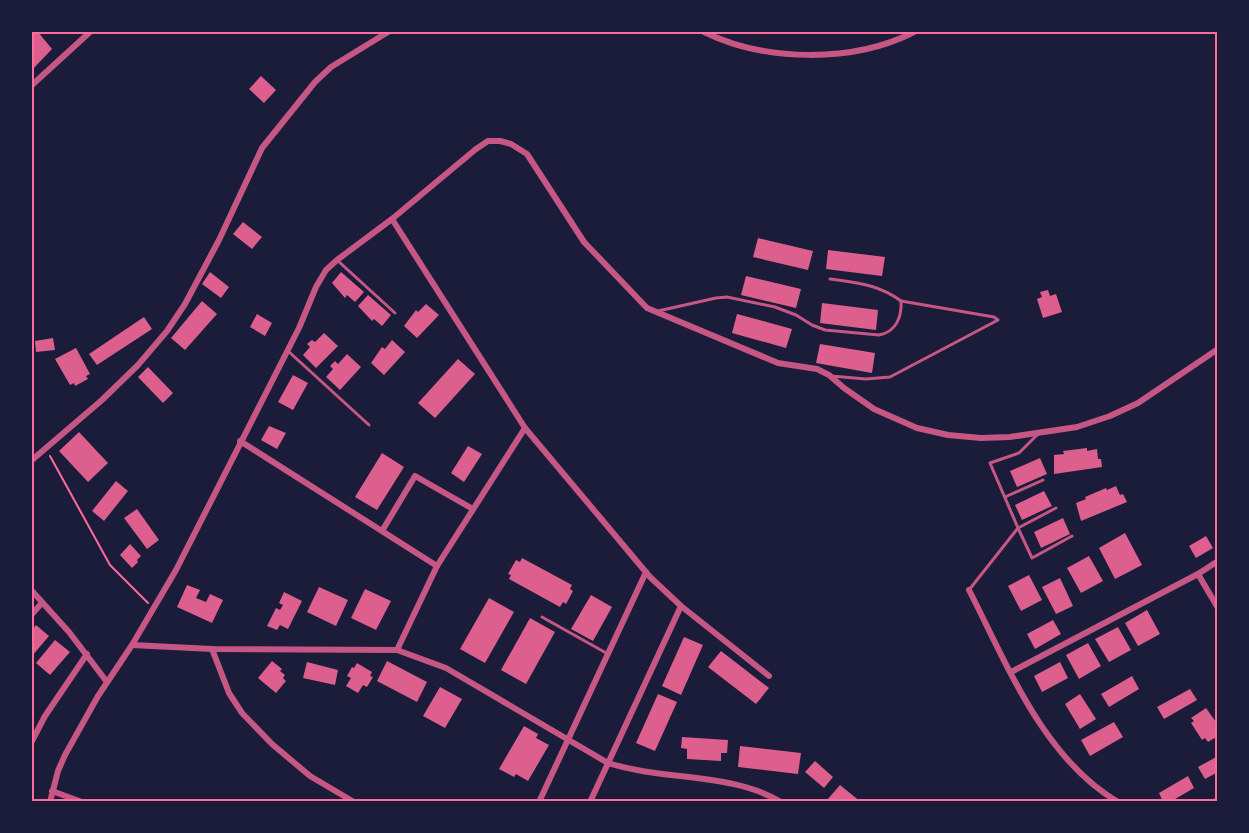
<svg xmlns="http://www.w3.org/2000/svg" width="1249" height="833" font-family="'Exo 2',sans-serif">
<rect width="100%" height="100%" fill="#1b1b3a"/>
<g fill="#dd5f8e">
<polygon points="32,32 38,32 52,49 32,70"/>
<polygon points="261,76 276,90 264,103 249,89"/>
<polygon points="243,222 262,237 252,249 233,234"/>
<polygon points="758,238 813,251 808,270 753,257"/>
<polygon points="828,250 885,257 882,276 826,269"/>
<polygon points="210,272 229,287 221,298 202,284"/>
<polygon points="341,272 364,292 355,302 347,295 345,298 332,283"/>
<polygon points="746,276 801,289 796,308 741,295"/>
<polygon points="1048,290 1050,296 1056,294 1062,312 1043,318 1037,299 1042,297 1040,292"/>
<polygon points="368,295 391,315 382,326 374,319 372,321 358,306"/>
<polygon points="202,301 217,314 185,350 171,338"/>
<polygon points="822,303 878,310 876,330 820,323"/>
<polygon points="426,304 439,315 417,338 404,326 416,310 418,312"/>
<polygon points="257,314 272,323 265,336 250,327"/>
<polygon points="737,314 792,329 786,348 732,333"/>
<polygon points="144,317 152,329 97,365 89,354"/>
<polygon points="324,333 338,346 316,368 303,355 310,347 307,344 312,340 315,342"/>
<polygon points="53,338 55,350 36,352 35,341"/>
<polygon points="392,340 405,352 384,375 371,363 382,347 385,349"/>
<polygon points="820,344 875,353 872,373 816,363"/>
<polygon points="76,348 90,374 86,376 88,379 75,386 74,383 70,385 55,359"/>
<polygon points="347,354 361,367 340,390 326,377 333,369 330,366 335,361 338,364"/>
<polygon points="458,359 475,374 435,418 418,403"/>
<polygon points="148,367 173,393 163,403 138,377"/>
<polygon points="293,375 308,383 293,410 278,402"/>
<polygon points="269,426 286,433 277,449 261,440"/>
<polygon points="79,432 108,463 88,482 59,451"/>
<polygon points="468,446 482,454 464,482 451,473"/>
<polygon points="1087,448 1087,451 1097,449 1098,459 1101,459 1102,467 1054,474 1054,455 1064,454 1063,451"/>
<polygon points="382,453 404,467 377,510 355,497"/>
<polygon points="1040,458 1047,474 1017,487 1010,471"/>
<polygon points="116,481 128,491 104,521 92,511"/>
<polygon points="1116,486 1120,495 1123,494 1127,502 1081,521 1076,503 1086,499 1085,497 1106,488 1107,490"/>
<polygon points="1044,491 1052,506 1022,520 1015,505"/>
<polygon points="137,509 159,540 147,549 124,518"/>
<polygon points="1063,518 1070,534 1041,548 1034,532"/>
<polygon points="1125,533 1142,565 1115,579 1099,548"/>
<polygon points="1206,536 1213,548 1196,558 1189,546"/>
<polygon points="130,544 141,556 137,560 138,562 132,568 120,555"/>
<polygon points="1089,556 1103,581 1081,593 1067,568"/>
<polygon points="522,558 572,585 570,589 573,591 566,604 563,602 560,607 509,579 511,575 508,574 516,560 520,562"/>
<polygon points="1029,575 1042,600 1021,611 1008,586"/>
<polygon points="1060,578 1073,606 1056,614 1042,587"/>
<polygon points="187,585 200,590 196,598 206,602 210,594 223,600 212,623 177,607"/>
<polygon points="319,587 348,600 336,626 307,612"/>
<polygon points="365,589 391,601 376,630 351,618"/>
<polygon points="284,592 302,601 288,629 280,625 277,630 267,626 276,608 280,610 283,605 279,603"/>
<polygon points="591,595 612,607 593,641 571,629"/>
<polygon points="489,598 514,612 485,663 460,649"/>
<polygon points="1147,610 1160,634 1138,646 1125,623"/>
<polygon points="530,618 555,632 526,684 501,670"/>
<polygon points="1053,620 1061,634 1035,649 1027,634"/>
<polygon points="36,625 49,636 32,656 32,630"/>
<polygon points="1118,627 1131,650 1109,662 1095,639"/>
<polygon points="684,637 703,645 681,695 662,686"/>
<polygon points="55,640 70,652 50,675 36,663"/>
<polygon points="1088,643 1101,666 1079,679 1066,655"/>
<polygon points="721,651 769,688 756,704 708,667"/>
<polygon points="272,661 282,669 280,671 285,675 283,678 286,681 276,693 258,678"/>
<polygon points="387,661 427,682 417,702 377,681"/>
<polygon points="307,662 338,670 335,685 303,678"/>
<polygon points="1060,662 1068,678 1042,692 1034,676"/>
<polygon points="357,663 372,672 370,676 373,677 367,687 363,685 358,693 346,686 351,678 347,676 352,667 354,668"/>
<polygon points="1132,676 1139,689 1109,707 1101,694"/>
<polygon points="440,687 462,699 445,728 423,716"/>
<polygon points="1190,689 1197,700 1164,719 1157,707"/>
<polygon points="658,694 677,702 655,751 636,743"/>
<polygon points="1080,694 1096,719 1080,729 1065,704"/>
<polygon points="1206,708 1218,725 1218,736 1208,742 1205,738 1202,740 1191,723 1194,721 1191,718"/>
<polygon points="1114,722 1123,737 1090,756 1081,740"/>
<polygon points="524,726 538,734 536,738 549,745 528,781 516,774 514,777 499,769"/>
<polygon points="682,737 728,740 727,753 721,753 721,761 687,759 687,749 681,748"/>
<polygon points="740,746 801,753 798,774 738,767"/>
<polygon points="1218,756 1218,772 1205,779 1198,767"/>
<polygon points="815,761 833,777 824,788 805,772"/>
<polygon points="1188,776 1194,788 1170,802 1163,802 1159,793"/>
<polygon points="840,785 861,802 829,802 827,800"/>
</g>
<g fill="none" stroke-linecap="round" stroke-linejoin="round">
<polyline stroke="#ff6b9d" stroke-width="2" points="50,456 110,565 148,603"/>
<g stroke="#c65784" stroke-width="3">
<polyline points="337,260 395,313"/>
<path d="M830,279C857,283 878,284 901,301L994,317L998,320L890,377L866,379L831,376"/>
<path d="M658,311L716,298L727,297L775,307L796,315L812,325L825,330L879,335C896,332 902,317 901,301"/>
<polyline points="288,351 369,425"/>
<polyline points="1005,497 1043,480"/>
<polyline points="1056,508 1018,528 1032,558 1072,536"/>
<polyline points="969,590 1018,528 990,463 1019,453 1038,434"/>
<polyline points="542,617 608,654"/>
</g>
<g stroke="#c65784" stroke-width="6">
<path d="M704,32C765,62 854,63 914,32"/>
<polyline points="32,85 90,32"/>
<polyline points="392,219 525,428 650,577 681,606 769,676"/>
<polyline points="240,441 437,566"/>
<polyline points="32,460 102,400 138,365 167,331 185,304 219,240 262,148 315,82 331,67 388,32"/>
<polyline points="382,531 415,476 473,509"/>
<polyline points="1198,574 1218,608"/>
<path d="M969,590C1007,664 1043,758 1118,802"/>
<polyline points="32,591 69,632 107,682"/>
<polyline points="32,614 41,604"/>
<path d="M132,645L212,649L397,650L446,668L608,763C664,781 731,772 781,802"/>
<polyline points="212,649 229,693 242,713 272,744 310,776 354,802"/>
<polyline points="397,650 437,566 525,428"/>
<polyline points="1011,672 1198,574 1218,561"/>
<polyline points="32,741 45,716 87,654"/>
<polyline points="52,791 82,802"/>
<polyline points="50,802 58,771 65,755 98,696 132,645 176,570 299,328 316,287 326,270 337,260 392,219 476,149 488,141 500,141 511,144 527,154 584,242 647,308 778,363 817,369 829,375 844,388 874,409 917,428 948,435 981,438 1010,437 1077,427 1110,416 1138,403 1218,349"/>
<polyline points="539,802 646,572"/>
<polyline points="590,802 681,606"/>
</g>
<polyline stroke="#c65784" stroke-width="8" points="1216,802 1218,801"/>
</g>
<rect width="1249" height="833" fill="none" stroke="#1b1b3a" stroke-width="66"/>
<rect x="33" y="33" width="1183" height="767" fill="none" stroke="#ff6b9d" stroke-width="2"/>
</svg>
